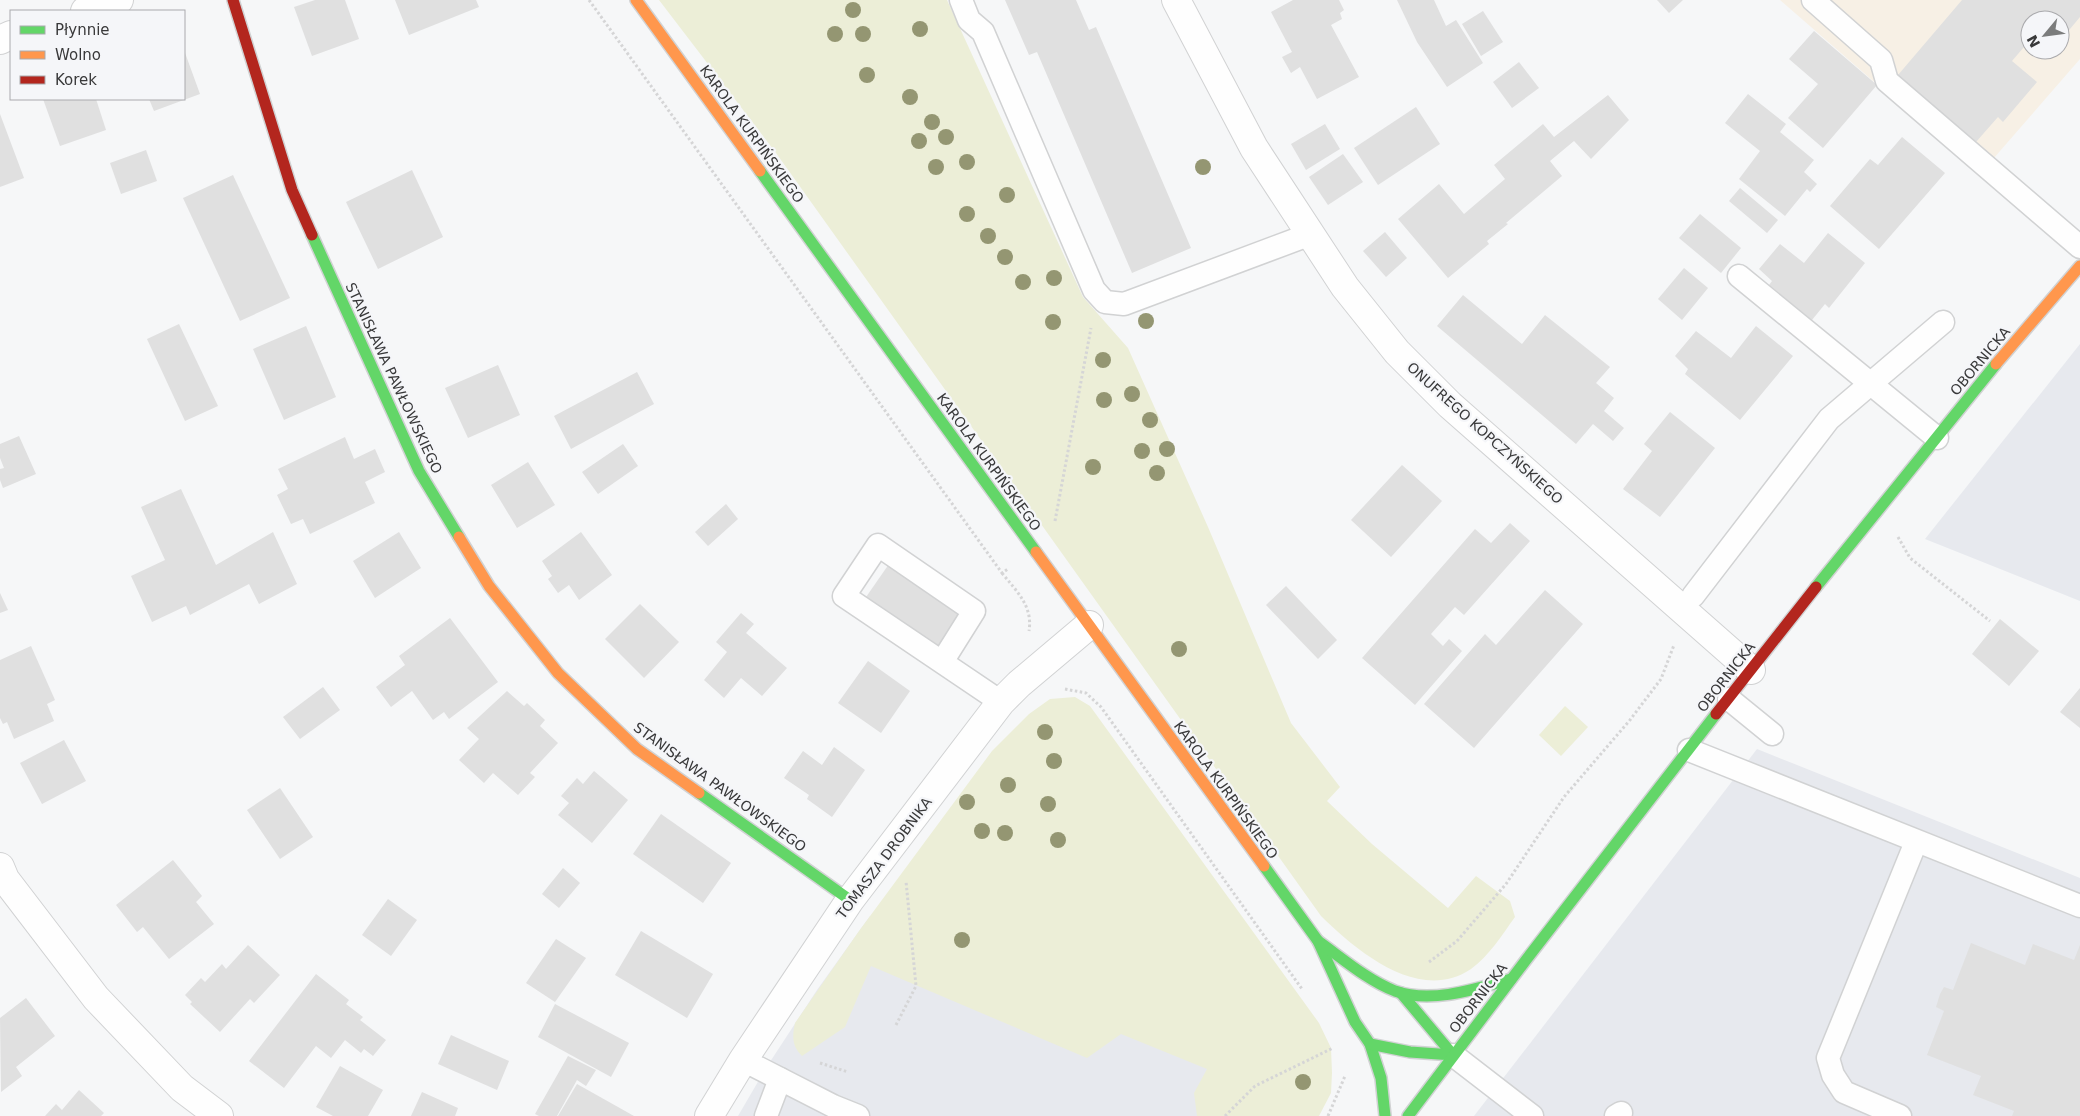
<svg xmlns="http://www.w3.org/2000/svg" width="2080" height="1116" font-family="'DejaVu Sans',sans-serif">
<rect width="100%" height="100%" fill="#f6f7f8"/>
<g fill="#e7e9ee">
<polygon points="2080,344 2080,601 1925,539"/>
<polygon points="1757,749 2080,878 2080,1116 1474,1116"/>
<polygon points="870,916 1316,1116 738,1116 766,1068 817,990"/>
</g>
<path fill="#f7f0e5" fill-rule="evenodd" d="M1780,0H2080V59L1980,174ZM2030,20H2060V50H2030Z"/>
<g fill="#eceed7">
<path d="M659,0H947L1083,297L1128,348L1208,527L1291,723L1340,787L1327,801L1372,844L1448,908L1476,876L1510,901L1515,917C1502,935 1489,956 1471,969C1419,1004 1357,951 1321,916L776,153Z"/>
<path d="M1075,697L1090,706L1319,1023L1331,1048L1332,1073L1331,1093L1319,1116H1197L1194,1093L1207,1069L1121,1034L1087,1058L871,966L845,1027L802,1056C792,1046 792,1037 795,1023L859,931L992,751L1029,714L1050,699Z"/>
<polygon points="1565,706 1588,727 1561,756 1539,735"/>
</g>
<g fill="#e0e0e0">
<polygon points="315,0 345,0 359,39 312,56 294,7"/>
<polygon points="395,0 476,0 479,7 409,35"/>
<polygon points="1005,0 1076,0 1089,30 1096,27 1191,248 1132,273 1037,52 1029,55"/>
<polygon points="1293,0 1339,0 1344,10 1340,13 1342,19 1331,25 1359,77 1317,99 1300,67 1291,73 1282,57 1292,52 1271,12"/>
<polygon points="1397,0 1434,0 1446,26 1456,20 1483,63 1447,87 1417,42"/>
<polygon points="1657,0 1683,0 1669,13"/>
<polygon points="1962,0 2080,0 2080,17 2060,41 2060,20 2030,20 2030,40 2012,61 2037,82 2003,122 1998,117 1976,142 1898,75"/>
<polygon points="1483,11 1503,42 1481,56 1462,24"/>
<polygon points="1814,31 1877,85 1823,148 1788,118 1818,84 1789,59"/>
<polygon points="184,50 200,94 154,111 149,99 184,99"/>
<polygon points="1519,62 1539,88 1512,108 1493,82"/>
<polygon points="1748,94 1786,124 1780,132 1814,160 1804,172 1817,184 1810,192 1807,189 1785,216 1739,179 1760,151 1725,123"/>
<polygon points="1608,95 1629,120 1591,159 1574,141 1550,161 1562,176 1506,223 1508,224 1487,241 1489,244 1448,278 1398,219 1439,184 1464,214 1505,179 1494,165 1543,124 1554,137"/>
<polygon points="43,99 96,99 106,130 60,146"/>
<polygon points="1416,107 1440,144 1378,185 1354,148"/>
<polygon points="0,114 24,178 0,187"/>
<polygon points="1325,124 1340,149 1306,170 1291,144"/>
<polygon points="1902,137 1945,173 1879,249 1830,206 1870,159 1878,165"/>
<polygon points="146,150 157,181 121,194 110,163"/>
<polygon points="1343,154 1363,182 1328,205 1309,177"/>
<polygon points="412,170 443,237 378,269 346,202"/>
<polygon points="233,175 290,298 240,321 183,198"/>
<polygon points="1740,188 1778,220 1767,233 1729,201"/>
<polygon points="1700,214 1741,248 1721,273 1679,238"/>
<polygon points="1385,232 1407,258 1386,277 1363,251"/>
<polygon points="1828,233 1865,263 1829,308 1825,304 1812,320 1769,285 1772,281 1759,269 1780,244 1804,263"/>
<polygon points="1684,268 1708,288 1682,320 1658,299"/>
<polygon points="1463,295 1522,344 1545,315 1610,367 1596,383 1614,398 1604,411 1624,428 1613,441 1593,424 1576,444 1437,326"/>
<polygon points="179,324 218,406 185,421 147,339"/>
<polygon points="306,326 336,397 284,420 253,349"/>
<polygon points="1756,326 1793,356 1740,420 1685,374 1688,369 1675,356 1696,331 1731,358"/>
<polygon points="498,365 520,415 468,438 445,388"/>
<polygon points="637,372 654,404 571,449 554,416"/>
<polygon points="1670,412 1715,448 1660,517 1623,489 1652,451 1644,444"/>
<polygon points="19,436 36,474 3,488 0,480 0,469 4,468 0,458 0,444"/>
<polygon points="345,437 354,459 375,449 385,472 365,482 375,503 310,534 303,519 291,524 277,495 288,489 278,469"/>
<polygon points="623,444 638,466 598,494 582,472"/>
<polygon points="528,462 555,505 517,528 491,485"/>
<polygon points="1402,465 1442,501 1391,557 1351,520"/>
<polygon points="181,489 216,565 273,532 297,584 259,604 249,584 190,615 186,606 152,622 131,576 165,560 141,507"/>
<polygon points="726,504 738,519 708,546 695,532"/>
<polygon points="1510,523 1530,541 1464,615 1455,607 1431,634 1443,646 1449,639 1462,651 1415,705 1362,658 1475,529 1491,543"/>
<polygon points="399,532 421,568 375,598 353,561"/>
<polygon points="581,532 612,575 579,600 569,585 558,593 548,579 552,576 542,561"/>
<polygon points="889,564 961,613 936,649 864,600"/>
<polygon points="1286,586 1337,640 1318,659 1266,605"/>
<polygon points="1545,590 1583,624 1474,748 1424,704 1485,634 1496,645"/>
<polygon points="0,593 8,610 0,613"/>
<polygon points="640,604 679,642 644,678 605,639"/>
<polygon points="741,613 754,624 746,633 787,668 762,696 741,678 724,698 704,680 727,652 716,642"/>
<polygon points="450,618 498,682 449,719 444,712 433,720 412,691 391,707 376,687 405,665 399,656"/>
<polygon points="2000,619 2039,651 2009,686 1972,654"/>
<polygon points="31,646 55,700 47,704 54,721 14,739 7,722 3,724 0,718 0,660"/>
<polygon points="868,661 910,691 881,733 838,703"/>
<polygon points="323,687 340,710 300,739 283,717"/>
<polygon points="2080,688 2080,728 2060,712"/>
<polygon points="507,691 524,706 527,703 545,720 540,726 558,743 530,773 535,777 518,795 493,773 484,783 459,760 479,739 467,728"/>
<polygon points="64,740 86,781 42,804 20,763"/>
<polygon points="834,747 865,770 832,817 807,799 809,795 784,778 803,751 822,765"/>
<polygon points="594,771 628,800 592,843 558,815 569,803 561,796 577,778 583,784"/>
<polygon points="280,788 313,837 280,859 247,810"/>
<polygon points="661,814 731,863 703,903 633,854"/>
<polygon points="173,860 202,896 196,902 214,924 169,959 143,927 137,932 116,905"/>
<polygon points="563,868 580,883 559,908 542,894"/>
<polygon points="388,899 417,920 391,956 362,935"/>
<polygon points="641,931 713,974 687,1018 615,975"/>
<polygon points="556,939 586,958 555,1002 526,983"/>
<polygon points="1971,943 2025,965 2033,944 2074,960 2080,945 2080,1116 2012,1116 2014,1111 1973,1095 1981,1076 1927,1055 1944,1011 1936,1007 1940,994 1944,987 1953,990"/>
<polygon points="248,945 280,975 254,1003 250,999 220,1032 190,1004 192,1002 185,995 201,978 205,982 222,964 226,969"/>
<polygon points="316,974 349,1000 346,1004 363,1017 360,1020 386,1040 373,1056 364,1049 361,1053 345,1040 331,1058 316,1046 284,1088 249,1061"/>
<polygon points="26,998 55,1036 16,1067 22,1076 1,1092 0,1018"/>
<polygon points="555,1004 629,1043 611,1077 538,1037"/>
<polygon points="451,1035 509,1061 497,1090 438,1064"/>
<polygon points="568,1056 596,1070 586,1086 577,1080 557,1116 539,1116 535,1114"/>
<polygon points="340,1066 383,1090 368,1116 333,1116 316,1107"/>
<polygon points="577,1084 634,1116 558,1116"/>
<polygon points="79,1090 104,1113 101,1116 45,1116 56,1104 62,1110"/>
<polygon points="422,1092 458,1108 455,1116 411,1116"/>
</g>
<g fill="none" stroke-linecap="round" stroke-linejoin="round">
<defs>
<g id="lane">
<polyline points="961,0 969,20 983,32 1094,290 1105,302 1124,304 1311,234"/>
<polyline points="1813,0 1881,60 1887,81 2080,247"/>
<polyline points="1739,276 1937,438"/>
<polyline points="1693,596 1829,419 1943,322"/>
<polyline points="942,662 974,611 878,545 844,596 1001,702"/>
<polyline points="1729,699 1772,734"/>
<polyline points="1689,750 2080,906"/>
<polyline points="1453,1055 1532,1116"/>
<polyline points="743,1060 833,1106 858,1116"/>
<polyline points="766,1116 780,1079"/>
<polyline points="1616,1116 1621,1113"/>
<polyline points="1900,1116 1844,1092 1833,1075 1828,1058 1916,842"/>
</g>
<g id="street">
<polyline points="1176,0 1254,148 1345,287 1397,352 1450,405 1751,670"/>
<polyline points="85,11 119,0"/>
<polyline points="0,40 11,35"/>
<polyline points="0,867 5,879 96,998 182,1088 219,1116"/>
<polyline points="709,1116 743,1060 850,900 1001,702 1019,684 1089,625"/>
</g>
<g id="fast">
<polyline points="760,171 1036,552"/>
<polyline points="312,235 419,471 459,537"/>
<polyline points="1816,587 1996,364"/>
<polyline points="699,793 850,900"/>
<polyline points="1264,866 1318,941 1355,1022 1370,1044 1381,1078 1385,1116"/>
<path d="M1318,941C1342,958 1367,980 1395,991C1431,1004 1476,989 1511,979"/>
<polyline points="1401,993 1453,1055"/>
<polyline points="1370,1044 1410,1052 1453,1055"/>
<polyline points="1408,1116 1526,960 1716,714"/>
</g>
<g id="slow">
<polyline points="636,0 760,171"/>
<polyline points="1996,364 2080,266"/>
<polyline points="459,537 489,586 558,673 637,749 699,793"/>
<polyline points="1036,552 1264,866"/>
</g>
<g id="jam">
<polyline points="233,0 292,190 312,235"/>
<polyline points="1716,714 1816,587"/>
</g>
</defs>
<use href="#lane" stroke="#d1d2d3" stroke-width="25"/>
<use href="#street" stroke="#d1d2d3" stroke-width="30"/>
<use href="#fast" stroke="#d1d2d3" stroke-width="14"/>
<use href="#slow" stroke="#d1d2d3" stroke-width="14"/>
<use href="#jam" stroke="#d1d2d3" stroke-width="14"/>
<g stroke="#d5d5d6" stroke-width="3" stroke-dasharray="2.5 2.5" stroke-linecap="butt">
<polyline points="589,0 1002,573 1008,569"/>
<polyline points="1055,521 1091,328"/>
<polyline points="1898,537 1910,558 1990,621"/>
<path d="M1002,573C1017,592 1033,606 1029,631"/>
<polyline points="1065,689 1086,693 1101,707 1302,989"/>
<polyline points="1429,962 1457,941 1506,884 1564,797 1630,720 1661,679 1674,645"/>
<polyline points="896,1025 916,986 906,881"/>
<polyline points="820,1063 848,1072"/>
<polyline points="1225,1116 1255,1086 1333,1048"/>
<polyline points="1328,1116 1345,1076"/>
</g>
<use href="#lane" stroke="#fefefe" stroke-width="22"/>
<use href="#street" stroke="#fefefe" stroke-width="28"/>
<use href="#fast" stroke="#63d668" stroke-width="11"/>
<use href="#slow" stroke="#ff974d" stroke-width="11"/>
<use href="#jam" stroke="#b3261e" stroke-width="11"/>
</g>
<g fill="#949672">
<circle cx="853" cy="10" r="8"/>
<circle cx="920" cy="29" r="8"/>
<circle cx="835" cy="34" r="8"/>
<circle cx="863" cy="34" r="8"/>
<circle cx="867" cy="75" r="8"/>
<circle cx="910" cy="97" r="8"/>
<circle cx="932" cy="122" r="8"/>
<circle cx="946" cy="137" r="8"/>
<circle cx="919" cy="141" r="8"/>
<circle cx="967" cy="162" r="8"/>
<circle cx="936" cy="167" r="8"/>
<circle cx="1203" cy="167" r="8"/>
<circle cx="1007" cy="195" r="8"/>
<circle cx="967" cy="214" r="8"/>
<circle cx="988" cy="236" r="8"/>
<circle cx="1005" cy="257" r="8"/>
<circle cx="1054" cy="278" r="8"/>
<circle cx="1023" cy="282" r="8"/>
<circle cx="1146" cy="321" r="8"/>
<circle cx="1053" cy="322" r="8"/>
<circle cx="1103" cy="360" r="8"/>
<circle cx="1132" cy="394" r="8"/>
<circle cx="1104" cy="400" r="8"/>
<circle cx="1150" cy="420" r="8"/>
<circle cx="1167" cy="449" r="8"/>
<circle cx="1142" cy="451" r="8"/>
<circle cx="1093" cy="467" r="8"/>
<circle cx="1157" cy="473" r="8"/>
<circle cx="1179" cy="649" r="8"/>
<circle cx="1045" cy="732" r="8"/>
<circle cx="1054" cy="761" r="8"/>
<circle cx="1008" cy="785" r="8"/>
<circle cx="967" cy="802" r="8"/>
<circle cx="1048" cy="804" r="8"/>
<circle cx="982" cy="831" r="8"/>
<circle cx="1005" cy="833" r="8"/>
<circle cx="1058" cy="840" r="8"/>
<circle cx="962" cy="940" r="8"/>
<circle cx="1303" cy="1082" r="8"/>
</g>
<g text-anchor="middle" dominant-baseline="central" stroke-width="4.5" stroke-linejoin="round" paint-order="stroke">
<g font-size="14" fill="#39393a" stroke="#f5f6f9">
<text transform="translate(752 134) rotate(54)">KAROLA KURPIŃSKIEGO</text>
<text transform="translate(1980 361) rotate(-50)">OBORNICKA</text>
<text transform="translate(394 378) rotate(65)">STANISŁAWA PAWŁOWSKIEGO</text>
<text transform="translate(1485 433) rotate(42)">ONUFREGO KOPCZYŃSKIEGO</text>
<text transform="translate(989 462) rotate(54)">KAROLA KURPIŃSKIEGO</text>
<text transform="translate(1726 677) rotate(-52)">OBORNICKA</text>
<text transform="translate(720 787) rotate(36)">STANISŁAWA PAWŁOWSKIEGO</text>
<text transform="translate(1226 790) rotate(54)">KAROLA KURPIŃSKIEGO</text>
<text transform="translate(884 858) rotate(-53)">TOMASZA DROBNIKA</text>
<text transform="translate(1478 998) rotate(-52)">OBORNICKA</text>
</g>
</g>
<rect x="10" y="10" width="175" height="90" fill="#f5f6f9" stroke="#aaaaad"/>
<rect x="20" y="26" width="25" height="8" fill="#63d668" stroke="#aaaaad"/>
<text x="55" y="35" font-size="15" fill="#39393a">Płynnie</text>
<rect x="20" y="51" width="25" height="8" fill="#ff974d" stroke="#aaaaad"/>
<text x="55" y="60" font-size="15" fill="#39393a">Wolno</text>
<rect x="20" y="76" width="25" height="8" fill="#b3261e" stroke="#aaaaad"/>
<text x="55" y="85" font-size="15" fill="#39393a">Korek</text>
<g transform="translate(2045 35) rotate(241)"><circle r="24" fill="#f5f6f9" stroke="#aaaaad"/>
<path d="M0-4L9 19L0 12L-9 19Z" fill="#7b7c7c"/>
<text y="-8" font-size="14" font-weight="bold" text-anchor="middle" fill="#39393a">N</text>
</g>
</svg>
